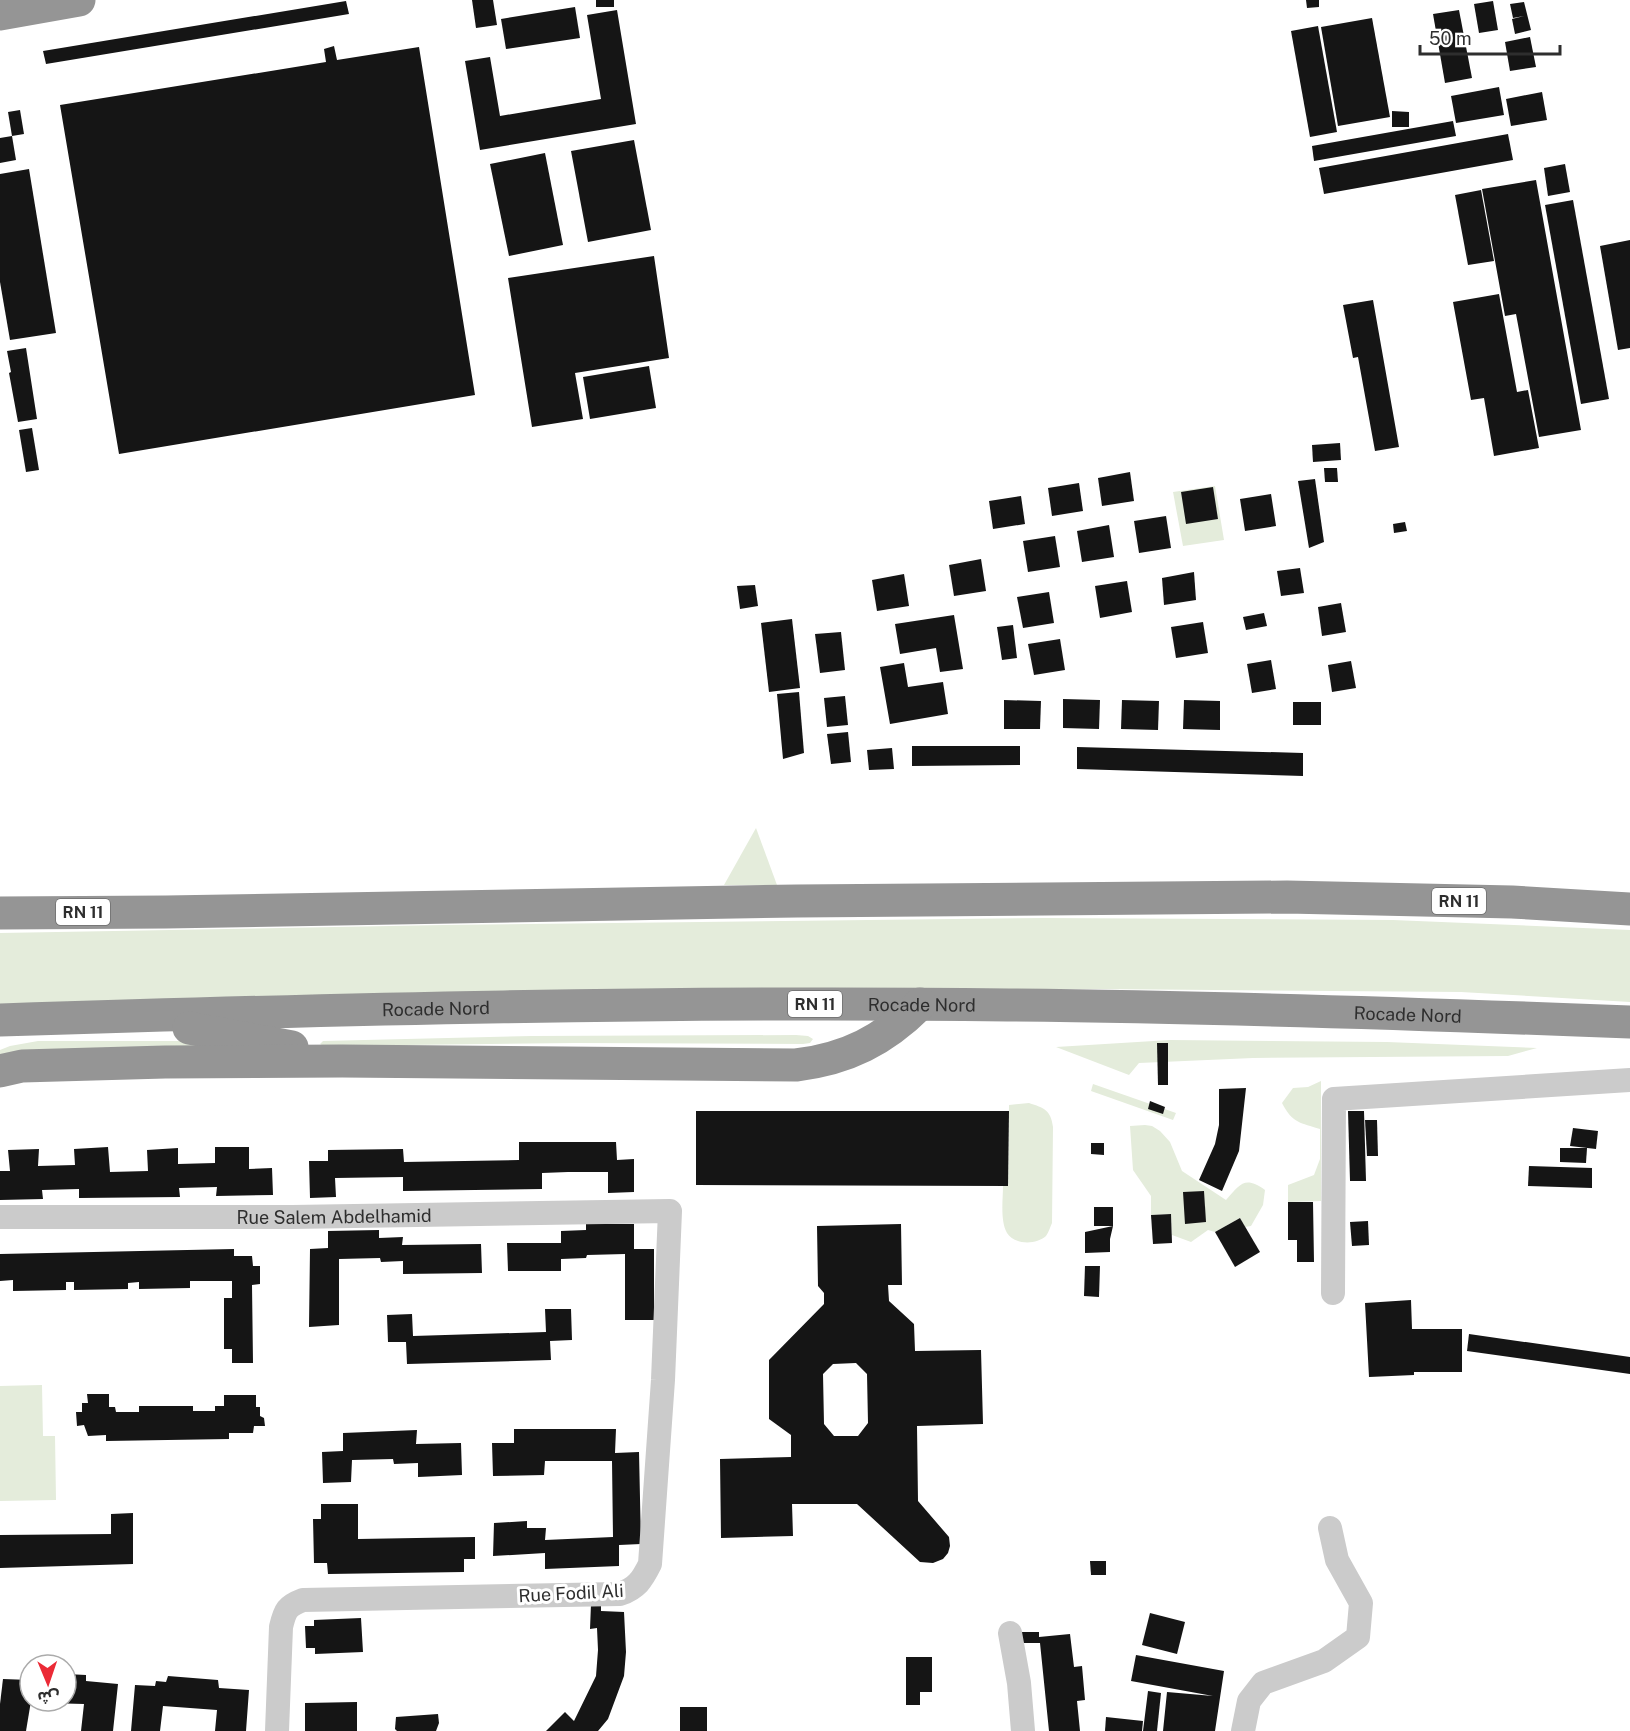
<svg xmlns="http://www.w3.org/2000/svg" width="1630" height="1731" font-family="'Public Sans','Noto Sans Arabic',sans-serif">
<rect width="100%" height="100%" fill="#fff"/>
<g fill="#e4ecdb">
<polygon points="1215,486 1224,540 1183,546 1173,492"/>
<polygon points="756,828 777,885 724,885"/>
<polygon points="1045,918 1393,920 1630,930 1630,1002 1461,992 1100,989 472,994 0,1004 0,933 444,925"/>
<polygon points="796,1035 808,1036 813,1039 810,1043 803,1044 575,1043 323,1046 320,1044 323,1041 532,1036"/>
<polygon points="1170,1040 1387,1042 1537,1048 1508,1056 1253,1058 1139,1063 1129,1075 1056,1047"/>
<polygon points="38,1041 232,1041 239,1043 0,1062 0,1050 10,1046"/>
<path d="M1321,1081V1201L1288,1202V1185L1314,1175L1320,1159V1129C1301,1123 1292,1123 1282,1103L1293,1088L1308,1087Z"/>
<polygon points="1093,1084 1176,1113 1173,1120 1091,1091"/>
<path d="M1029,1103C1044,1108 1051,1110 1053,1127L1052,1223C1050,1227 1049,1232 1046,1236C1036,1245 1015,1245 1007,1233C1000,1220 1003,1200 1003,1186L1008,1185L1009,1105Z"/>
<path d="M1145,1125L1152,1126L1160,1131L1170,1142L1182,1171L1226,1200C1240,1185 1244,1175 1265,1190L1263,1205L1251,1226L1245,1227L1240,1218L1215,1232L1208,1230L1191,1242L1172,1235L1171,1214L1151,1215V1196L1133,1170L1130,1126Z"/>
<polygon points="42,1385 43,1436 55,1436 56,1500 0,1501 0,1386"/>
</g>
<g fill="#151515" fill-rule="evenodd">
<polygon points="472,0 493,0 497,25 476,28"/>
<rect x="596" y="0" width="18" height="7"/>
<polygon points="1306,0 1319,0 1319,7 1307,8"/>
<polygon points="346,1 349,14 46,64 43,51"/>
<polygon points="1493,1 1498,30 1479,33 1474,4"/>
<polygon points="1524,2 1531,30 1515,34 1512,19 1524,16 1513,18 1510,4"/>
<polygon points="575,7 580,38 506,49 501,19"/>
<polygon points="617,10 636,124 480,150 465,61 490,57 500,116 601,99 587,15"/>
<polygon points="1459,10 1472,78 1445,83 1433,14"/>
<polygon points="1372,18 1390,117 1338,126 1321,27"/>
<polygon points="1318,26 1337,132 1310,137 1291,31"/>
<polygon points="1530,37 1536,67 1510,71 1505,42"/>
<polygon points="334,46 337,60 419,47 475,395 119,454 60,105 326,62 324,49"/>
<polygon points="1499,87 1504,115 1456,123 1451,96"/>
<polygon points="1542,92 1547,120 1511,126 1506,99"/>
<polygon points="20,110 24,134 12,136 8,112"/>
<polygon points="1392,111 1409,112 1409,127 1392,127"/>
<polygon points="1453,121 1456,136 1314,161 1312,146"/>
<polygon points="1508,134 1513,160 1324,194 1319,168"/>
<polygon points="12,136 16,160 0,163 0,138"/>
<polygon points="634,140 651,230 588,242 571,151"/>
<polygon points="545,153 563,245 509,256 490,164"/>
<polygon points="1565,164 1570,192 1548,196 1544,168"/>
<polygon points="29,169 56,333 10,340 0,282 0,174"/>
<polygon points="1536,180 1581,430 1539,437 1516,314 1505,316 1482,189"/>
<polygon points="1481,190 1494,261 1468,265 1455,195"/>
<polygon points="1573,200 1609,399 1581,404 1545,205"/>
<polygon points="1630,240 1630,348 1618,350 1600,246"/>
<polygon points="654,256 669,358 575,373 583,419 532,427 508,278"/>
<polygon points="1499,294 1517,392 1528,390 1539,448 1494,456 1484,398 1471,400 1453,302"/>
<polygon points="1373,300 1399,447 1375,451 1358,357 1353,358 1343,305"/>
<polygon points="26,348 37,419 18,422 9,373 11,372 7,351"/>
<polygon points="649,366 656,408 590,419 583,377"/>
<polygon points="32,428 39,470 26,472 19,430"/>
<polygon points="1340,443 1341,460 1313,462 1312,445"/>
<polygon points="1324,468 1337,468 1338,482 1325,482"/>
<polygon points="1130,472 1134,501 1102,506 1098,478"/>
<polygon points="1315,479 1324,542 1309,548 1298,481"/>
<polygon points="1079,483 1083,511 1052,516 1048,488"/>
<polygon points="1213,487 1218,519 1186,524 1181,492"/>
<polygon points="1271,494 1276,526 1245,531 1240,499"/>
<polygon points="1021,496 1025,524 993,529 989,501"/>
<polygon points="1166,516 1171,548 1139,553 1134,521"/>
<polygon points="1405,522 1407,531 1394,533 1393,524"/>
<polygon points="1109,525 1114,557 1082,562 1077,531"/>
<polygon points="1055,536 1060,567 1028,572 1023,541"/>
<polygon points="981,559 986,591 954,596 949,565"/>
<polygon points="1300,568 1304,593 1281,596 1277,571"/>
<polygon points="1194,572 1196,600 1164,605 1162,578"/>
<polygon points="904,574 909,606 877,611 872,580"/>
<polygon points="1127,581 1132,612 1100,618 1095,586"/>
<polygon points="755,585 758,606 740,609 737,586"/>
<polygon points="1049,592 1054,623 1023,628 1017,597"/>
<polygon points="1341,603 1346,632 1322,636 1318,607"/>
<polygon points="1264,613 1267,626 1246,630 1243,617"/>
<polygon points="954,615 963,669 940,672 936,648 900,654 895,624"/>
<polygon points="792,619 800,688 769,692 761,623"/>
<polygon points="1203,622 1208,653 1176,658 1171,627"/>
<polygon points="1013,625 1017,658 1002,660 997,627"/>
<polygon points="841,632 845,670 820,673 815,634"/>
<polygon points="1060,639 1065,670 1034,675 1028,644"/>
<polygon points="1271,660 1276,689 1252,693 1247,664"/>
<polygon points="1351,661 1356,688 1332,692 1328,665"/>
<polygon points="904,663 908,687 943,682 948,714 890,724 880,667"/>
<polygon points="799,692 804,753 783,759 777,694"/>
<polygon points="845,696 848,725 827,727 824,698"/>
<polygon points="1063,699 1100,700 1099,729 1063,728"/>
<polygon points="1004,700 1041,701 1040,729 1004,729"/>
<polygon points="1122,700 1159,701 1158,730 1121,729"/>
<polygon points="1184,700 1220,701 1220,730 1183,729"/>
<rect x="1293" y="702" width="28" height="23"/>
<polygon points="848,732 851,762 831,764 827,734"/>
<polygon points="912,746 1020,746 1020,765 912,766"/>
<polygon points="1077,747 1303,753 1303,776 1077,769"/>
<polygon points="892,748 894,769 869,770 867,750"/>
<polygon points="1157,1043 1168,1043 1168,1085 1158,1085"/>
<polygon points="1246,1088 1239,1151 1222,1191 1199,1180 1215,1144 1219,1125 1219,1089"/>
<polygon points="1150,1101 1165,1107 1163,1114 1148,1109"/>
<polygon points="696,1111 1009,1111 1008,1186 696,1185"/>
<polygon points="1348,1111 1364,1111 1366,1181 1350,1181"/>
<polygon points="1365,1120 1377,1120 1378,1156 1367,1156"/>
<polygon points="1573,1128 1598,1131 1596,1149 1570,1146"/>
<polygon points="519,1142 616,1142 617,1160 634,1159 634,1192 608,1193 608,1172 568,1172 542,1173 542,1189 403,1191 403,1177 335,1178 336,1197 310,1198 309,1161 328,1161 328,1150 403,1149 404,1162 519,1160"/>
<polygon points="1091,1143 1104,1143 1104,1155 1091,1154"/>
<polygon points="108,1147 110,1172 148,1171 147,1150 178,1148 178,1164 215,1163 215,1147 249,1147 249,1169 272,1168 273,1195 216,1196 217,1187 179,1188 180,1197 79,1198 79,1189 42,1190 43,1199 0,1200 0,1171 10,1171 8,1150 39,1149 38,1166 75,1165 74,1149"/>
<polygon points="1560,1148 1587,1148 1586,1163 1560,1162"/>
<polygon points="1529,1166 1592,1168 1592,1188 1528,1186"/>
<polygon points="1204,1191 1206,1222 1185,1224 1183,1192"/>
<polygon points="1288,1202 1313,1202 1314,1262 1297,1262 1297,1240 1288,1240"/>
<rect x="1094" y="1207" width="19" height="19"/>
<polygon points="1171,1214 1172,1243 1153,1244 1151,1215"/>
<polygon points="1240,1218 1260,1252 1235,1267 1215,1232"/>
<polygon points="1368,1221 1369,1245 1352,1246 1350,1222"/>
<polygon points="586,1224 634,1224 634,1249 654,1249 654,1320 625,1320 625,1254 587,1255 586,1258 561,1259 561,1271 508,1271 507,1243 561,1243 561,1231 586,1230"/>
<path d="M901,1224L902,1285H888L889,1301L914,1324L915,1351L981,1350L983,1424L917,1426L918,1501L949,1537L950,1546L948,1553L943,1559L933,1563L920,1562L857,1504H792L793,1536L721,1538L720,1459L791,1457V1435L769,1419V1360L824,1304V1293L818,1286L817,1226ZM856,1363L867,1374L868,1423L858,1436H834L824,1424L823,1374L833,1364Z"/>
<polygon points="1113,1226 1110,1239 1110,1252 1085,1253 1085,1232"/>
<polygon points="379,1230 379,1238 403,1237 402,1245 481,1244 482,1273 403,1274 403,1261 381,1262 380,1258 339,1259 339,1325 309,1327 310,1249 328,1248 328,1231"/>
<polygon points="234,1249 234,1256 252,1256 253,1266 260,1266 260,1284 252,1285 253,1363 232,1363 232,1349 224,1349 224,1298 232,1298 232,1281 190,1281 190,1288 139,1289 139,1282 128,1283 128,1289 74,1290 74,1282 66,1282 66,1290 13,1291 13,1280 0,1281 0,1254"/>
<polygon points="1085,1266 1100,1266 1099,1297 1084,1296"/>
<polygon points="1411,1300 1412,1329 1462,1329 1462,1372 1414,1372 1414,1375 1369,1377 1365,1303"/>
<polygon points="545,1309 571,1309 572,1340 550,1341 551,1360 407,1364 406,1342 388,1342 387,1315 412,1314 413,1336 546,1332"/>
<polygon points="1469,1334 1630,1357 1630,1374 1467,1351"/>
<polygon points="87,1394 109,1394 109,1407 115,1407 116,1412 139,1412 139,1406 193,1406 193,1411 215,1411 215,1406 224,1406 224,1395 256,1395 256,1407 260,1407 260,1416 264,1418 265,1426 254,1426 253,1433 229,1433 229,1439 106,1441 106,1435 88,1436 84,1425 77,1426 76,1412 82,1412 82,1403 88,1403"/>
<polygon points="514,1429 616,1429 615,1453 639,1452 641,1544 619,1545 619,1566 545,1569 545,1553 493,1556 494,1523 527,1521 527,1528 546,1528 545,1540 613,1537 612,1461 545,1461 544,1475 493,1476 492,1443 514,1443"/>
<polygon points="417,1430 416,1444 461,1443 462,1475 418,1477 418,1463 394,1464 393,1459 352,1460 351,1482 323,1483 322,1452 343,1451 343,1433"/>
<polygon points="321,1504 358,1504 358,1539 475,1537 475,1559 464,1559 464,1572 328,1574 327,1563 314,1563 313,1519 321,1519"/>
<polygon points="133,1513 133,1564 0,1568 0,1535 111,1534 111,1514"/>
<polygon points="1090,1561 1106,1561 1106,1575 1091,1575"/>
<polygon points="601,1603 601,1611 624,1612 626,1652 624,1676 608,1719 598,1731 546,1731 565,1712 574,1721 596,1676 598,1650 597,1628 590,1629 591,1604"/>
<polygon points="1150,1613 1185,1622 1177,1654 1142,1645"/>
<polygon points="361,1618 363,1652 315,1654 315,1648 306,1648 305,1626 314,1626 314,1620"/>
<polygon points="1020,1632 1039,1632 1039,1637 1070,1634 1074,1667 1082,1666 1085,1700 1077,1701 1080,1731 1049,1731 1040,1643 1020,1643"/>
<polygon points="1136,1655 1224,1671 1215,1731 1163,1731 1167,1692 1213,1696 1131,1681"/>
<polygon points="906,1657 932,1657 932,1692 920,1692 920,1705 906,1705"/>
<polygon points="66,1674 86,1675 86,1681 118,1684 113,1731 81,1731 84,1704 47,1703 47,1701 66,1701"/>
<polygon points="168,1676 218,1680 219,1688 249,1690 246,1731 215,1731 217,1710 163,1706 160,1731 131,1731 135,1685 155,1686 156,1681 166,1682"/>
<polygon points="3,1679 30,1680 31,1701 26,1731 0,1731 0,1704"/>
<polygon points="1148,1691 1161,1693 1157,1731 1143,1731"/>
<polygon points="357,1702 357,1731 305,1731 305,1703"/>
<rect x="680" y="1707" width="27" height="24"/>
<polygon points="438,1714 439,1723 436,1731 397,1731 395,1729 396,1717"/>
<polygon points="1106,1717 1143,1721 1142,1731 1105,1731"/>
</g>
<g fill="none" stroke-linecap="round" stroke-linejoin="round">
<g stroke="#cbcbcb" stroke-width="24">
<path id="s1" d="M0,1217H292L670,1211L663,1380L650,1564C642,1580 637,1588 620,1594L303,1600C287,1606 285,1610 281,1627L277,1731"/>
<polyline points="1333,1293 1334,1099 1630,1080"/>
<polyline points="1010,1633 1019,1683 1023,1731"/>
<polyline points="1243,1731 1249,1701 1263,1683 1324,1661 1358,1637 1361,1603 1337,1560 1330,1528"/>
</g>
<g stroke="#959595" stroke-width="33">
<polyline points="0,14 79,0"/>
<polyline points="0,913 166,912 797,901 1287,897 1512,902 1630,909"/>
<path id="s2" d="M0,1020C336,1009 672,1001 1008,1005C1215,1007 1423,1014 1630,1022"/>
<polyline points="189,1028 292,1047"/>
<path d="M0,1071L22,1066L165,1062L342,1061L796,1065C847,1059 884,1040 920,1004"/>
</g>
</g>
<g text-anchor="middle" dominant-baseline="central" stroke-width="6" stroke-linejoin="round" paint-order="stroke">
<g fill="#fff" stroke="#6d6d6d" stroke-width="1.5">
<rect x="1432" y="888" width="54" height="26" rx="4.5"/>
<rect x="56" y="899" width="54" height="26" rx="4.5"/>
<rect x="788" y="991" width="54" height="26" rx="4.5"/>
</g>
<g font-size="16" font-weight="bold" fill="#2e2e2e">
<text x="1459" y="901">RN 11</text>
<text x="83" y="912">RN 11</text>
<text x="815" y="1004">RN 11</text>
</g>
<g font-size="18" fill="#2e2e2e" stroke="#fff">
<text stroke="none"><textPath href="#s2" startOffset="922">Rocade Nord</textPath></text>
<text stroke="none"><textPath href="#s2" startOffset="436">Rocade Nord</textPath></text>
<text stroke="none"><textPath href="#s2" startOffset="1408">Rocade Nord</textPath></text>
<text stroke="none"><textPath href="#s1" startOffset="334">Rue Salem Abdelhamid</textPath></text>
<text transform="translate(571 1593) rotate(-3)">Rue Fodil Ali</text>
</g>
</g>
<g transform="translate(48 1683) rotate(178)"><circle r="28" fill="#ffffff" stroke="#ababab" stroke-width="1.5"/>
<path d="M0-4.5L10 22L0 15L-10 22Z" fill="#eb2a36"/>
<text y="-9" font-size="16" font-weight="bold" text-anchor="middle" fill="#2e2e2e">ش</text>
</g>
<path d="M1420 45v9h140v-9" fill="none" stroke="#2e2e2e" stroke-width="3"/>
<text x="1429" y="45" font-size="18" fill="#2e2e2e" stroke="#ffffff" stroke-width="4.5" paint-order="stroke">50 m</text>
</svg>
